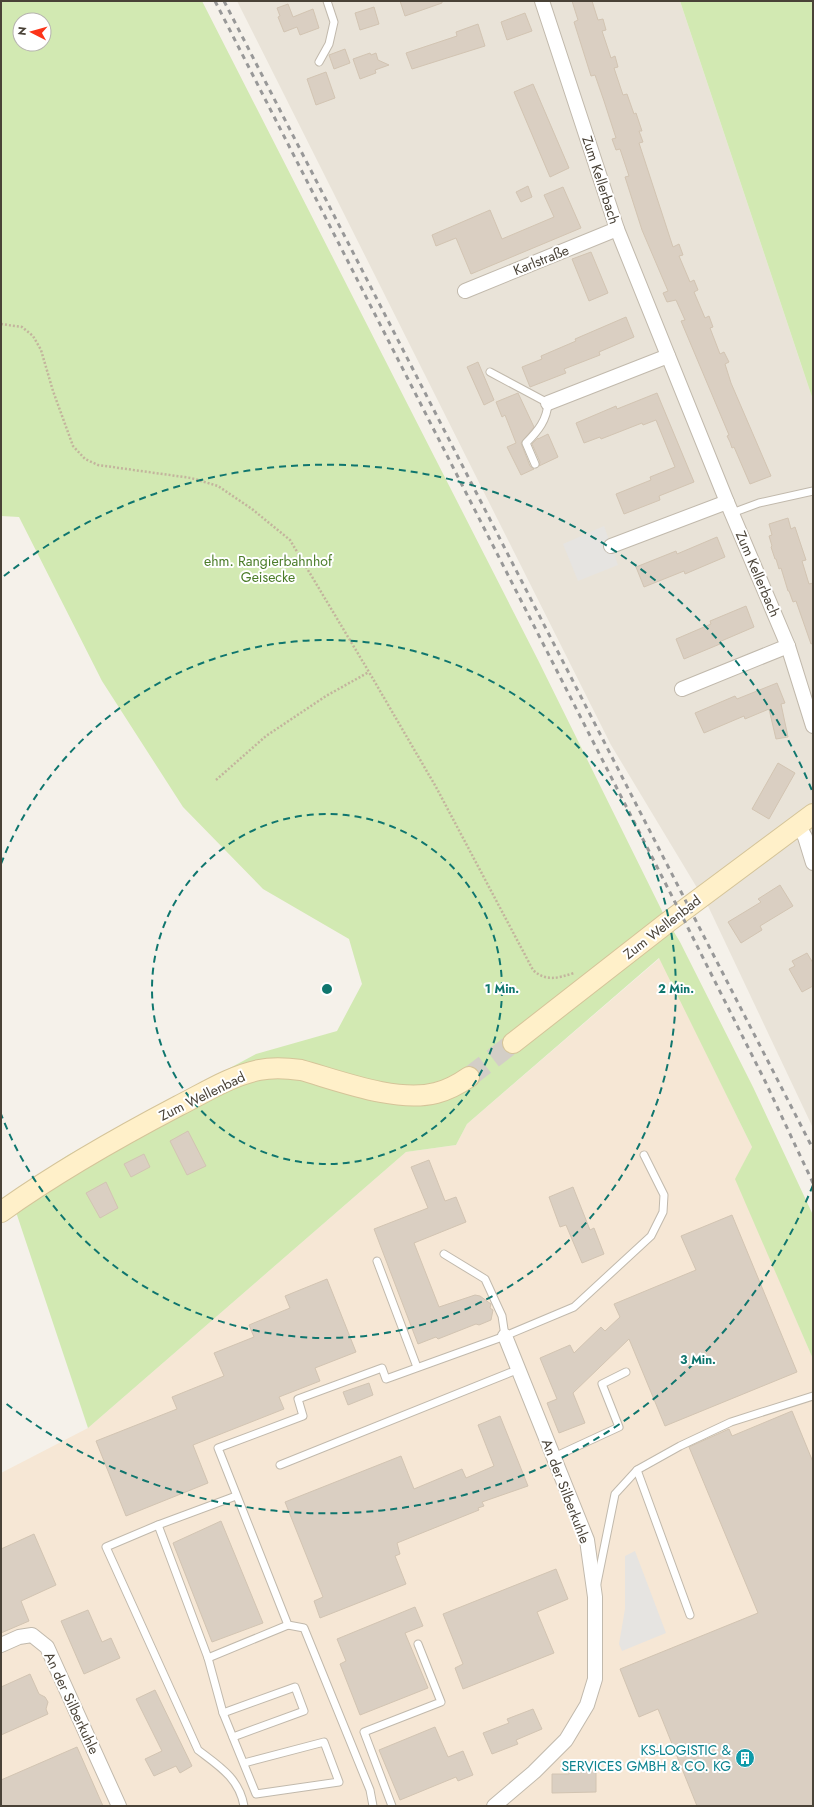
<svg xmlns="http://www.w3.org/2000/svg" width="814" height="1807" font-family="Jost,sans-serif">
<rect width="100%" height="100%" fill="#f5f1ea"/>
<polygon fill="#e9e3d8" points="237,1 680,1 813,400 813,1128 708,906 611,745"/>
<polygon fill="#f6e7d5" points="660,958 752,1147 736,1179 813,1359 813,1806 1,1806 1,1473 88,1428 406,1152 456,1145 467,1124"/>
<g fill="#d2e9b2" fill-rule="evenodd">
<path d="M1,1H202L538,660L665,917L680,942L753,1087L813,1215V1359L735,1179L752,1147L659,958L467,1124L456,1145L406,1152L88,1428L10,1194L68,1155L256,1054L337,1031L362,984L349,939L263,889L183,807L102,681L19,517L1,516ZM20,20H44V44H20Z"/>
<polygon points="680,1 813,1 813,400"/>
</g>
<g fill="#e6e4e1">
<polygon points="604,526 618,565 578,581 563,544"/>
<polygon points="635,1551 666,1633 622,1651 619,1644 625,1609 625,1556"/>
</g>
<g fill="#dacfc2" stroke="#d2c4b2">
<polygon points="400,1 442,1 442,3 405,16"/>
<polygon points="572,1 592,1 598,20 603,19 606,30 602,31 611,58 615,56 618,67 614,68 623,95 627,94 634,114 636,113 642,131 639,131 643,142 639,143 673,247 679,244 683,255 679,256 690,282 694,280 698,290 694,292 705,318 709,316 713,327 710,328 720,354 724,352 729,362 725,364 731,383 771,476 750,484 734,447 732,448 730,442 727,436 729,435 681,321 685,320 676,300 667,302 663,293 668,291 642,230 625,177 629,176 620,149 616,150 612,139 616,138 604,101 595,75 591,76 574,22 578,20"/>
<polygon points="288,4 293,17 313,9 319,28 300,35 297,27 284,32 278,17 280,16 277,8"/>
<polygon points="374,7 379,24 360,30 355,13"/>
<polygon points="525,13 532,31 507,40 501,22"/>
<polygon points="478,24 485,46 412,69 406,53 457,36 456,32"/>
<polygon points="345,49 350,63 334,69 329,55"/>
<polygon points="370,53 371,55 376,53 378,60 389,65 375,70 376,73 360,79 353,59"/>
<polygon points="326,72 335,98 316,105 307,79"/>
<polygon points="533,84 569,168 550,177 514,92"/>
<polygon points="528,186 532,197 521,202 516,192"/>
<polygon points="563,187 581,228 471,274 456,238 436,246 432,235 490,210 502,239 554,217 544,195"/>
<polygon points="591,252 608,293 589,301 572,259"/>
<polygon points="626,317 634,337 599,352 600,355 564,369 566,373 530,387 522,367 542,359 541,356 576,341 575,339"/>
<polygon points="478,362 494,400 484,405 467,367"/>
<polygon points="518,393 534,427 521,443 530,466 534,469 521,475 507,447 516,443 505,415 502,417 496,402"/>
<polygon points="657,393 694,482 659,496 660,500 624,514 616,494 651,480 650,477 675,467 656,420 643,425 642,423 601,439 600,437 584,443 576,423 616,406 617,409"/>
<polygon points="548,434 558,457 539,466 540,462 532,444 538,438 538,439"/>
<polygon points="788,518 791,529 795,527 806,560 802,561 809,584 813,583 813,643 811,644 796,601 793,602 789,591 788,591 781,568 779,569 776,559 775,559 771,547 772,546 769,536 772,535 769,524"/>
<polygon points="717,537 725,557 685,574 684,571 644,587 636,567 676,551 677,554"/>
<polygon points="746,606 754,627 719,642 720,644 684,659 676,639 711,624 710,621"/>
<polygon points="777,683 785,703 781,704 788,737 776,739 769,709 745,719 744,716 704,733 695,713 735,696 737,699"/>
<polygon points="778,763 795,773 769,819 752,809"/>
<polygon points="780,885 793,906 760,926 762,930 741,943 728,922 761,902 758,899"/>
<polygon points="807,953 813,963 813,986 802,992 789,969 795,966 792,961"/>
<polygon points="188,1131 206,1166 187,1175 170,1141"/>
<polygon points="144,1154 150,1167 131,1177 124,1164"/>
<polygon points="429,1160 445,1201 456,1197 466,1222 414,1243 439,1307 475,1295 480,1296 491,1304 490,1308 493,1310 491,1320 479,1325 476,1324 438,1339 436,1337 418,1344 374,1229 428,1208 411,1167"/>
<polygon points="106,1182 118,1208 100,1218 86,1193"/>
<polygon points="573,1187 590,1230 594,1228 604,1254 582,1263 566,1225 560,1227 549,1197"/>
<polygon points="732,1215 797,1372 665,1426 629,1339 573,1393 585,1423 559,1433 547,1403 557,1399 540,1358 570,1345 574,1353 601,1327 605,1331 620,1317 614,1304 696,1270 681,1236"/>
<polygon points="327,1279 356,1352 315,1368 320,1381 279,1397 284,1409 193,1445 208,1483 126,1516 96,1441 177,1409 172,1397 224,1376 214,1353 254,1337 249,1325 290,1308 285,1296"/>
<polygon points="369,1383 373,1395 348,1405 343,1392"/>
<polygon points="792,1411 813,1462 813,1806 697,1806 658,1709 639,1717 620,1669 758,1613 689,1447 729,1429 732,1436"/>
<polygon points="500,1416 528,1486 482,1502 484,1506 478,1508 479,1510 397,1543 400,1554 395,1556 406,1584 320,1618 314,1601 323,1597 285,1502 401,1456 414,1489 462,1469 466,1478 494,1466 478,1425"/>
<polygon points="221,1521 263,1623 212,1642 173,1543"/>
<polygon points="34,1534 56,1585 21,1601 29,1621 1,1633 1,1549"/>
<polygon points="556,1569 568,1599 537,1612 554,1653 463,1689 455,1668 463,1664 443,1614"/>
<polygon points="415,1607 423,1626 405,1633 428,1688 360,1715 340,1664 346,1661 337,1639"/>
<polygon points="88,1610 102,1642 111,1638 120,1658 84,1674 61,1621"/>
<polygon points="30,1674 39,1694 45,1697 48,1702 46,1709 48,1714 1,1735 1,1687"/>
<polygon points="155,1690 192,1766 180,1773 176,1766 154,1776 145,1759 162,1751 136,1699"/>
<polygon points="533,1709 542,1729 516,1740 518,1744 492,1754 483,1733 509,1723 507,1719"/>
<polygon points="435,1727 448,1757 463,1751 473,1775 458,1781 456,1777 400,1800 379,1750"/>
<polygon points="77,1747 103,1806 1,1806 1,1780"/>
<polygon points="569,1765 596,1765 596,1792 552,1793 552,1774 569,1774"/>
</g>
<g fill="none" stroke-linecap="round" stroke-linejoin="round">
<polyline stroke="#d3cec6" stroke-width="20" stroke-dasharray="20 10" stroke-linecap="butt" points="469,1077 513,1043"/>
<defs>
<g id="lane">
<polyline points="319,62 329,44 334,22 327,1"/>
<path d="M490,372L548,403C547,420 538,431 526,443L535,464"/>
<polyline points="732,513 759,503 813,491"/>
<polyline points="444,1254 485,1279 502,1316 505,1336"/>
<polyline points="377,1261 417,1367"/>
<polyline points="554,1457 619,1427 602,1384 626,1372"/>
<polyline points="280,1465 519,1369"/>
<polyline points="637,1470 690,1615"/>
<path d="M236,1496L158,1525L106,1547L198,1750C219,1766 239,1778 244,1806"/>
<polyline points="158,1525 208,1658 288,1625"/>
<polyline points="597,1583 615,1494 637,1470 680,1446 731,1422 813,1396"/>
<polyline points="208,1658 223,1713 256,1794 339,1782 324,1742 244,1763"/>
<polyline points="223,1713 295,1687 304,1711 233,1737"/>
<polyline points="373,1806 370,1790 304,1628 288,1625 218,1448 303,1416 298,1399 382,1368 386,1379 505,1336 574,1307 651,1236 663,1212 664,1195 644,1155"/>
<polyline points="392,1806 364,1732 441,1702 418,1644"/>
</g>
<g id="street">
<polyline points="542,1 617,229 727,502 788,646 813,726"/>
<polyline points="465,291 617,229"/>
<polyline points="548,403 668,356"/>
<polyline points="611,546 727,502"/>
<polyline points="682,689 788,646"/>
<polyline points="798,825 805,837 813,863"/>
<polyline points="1,1645 19,1637 32,1635 47,1647 119,1806"/>
<polyline points="494,1806 534,1772 566,1740 587,1705 595,1679 595,1597 587,1540 505,1336"/>
</g>
<g id="secondary">
<polyline points="513,1043 668,922 813,814"/>
<path d="M1,1212C57,1172 117,1138 178,1106C204,1093 230,1076 259,1070C273,1067 287,1068 301,1070C340,1081 397,1103 436,1093C448,1090 459,1084 469,1077"/>
</g>
</defs>
<use href="#lane" stroke="#c1b9ac" stroke-width="9"/>
<use href="#street" stroke="#c1b9ac" stroke-width="16"/>
<use href="#secondary" stroke="#d5c499" stroke-width="22"/>
<g stroke="#c3b49d" stroke-width="2.5" stroke-dasharray="2 2" stroke-linecap="butt">
<path d="M1,324L22,327L33,336L41,350L53,391L73,446L85,459L98,465L191,478L218,486L252,509L290,540L369,672L436,787L533,970C546,982 558,978 574,973"/>
<polyline points="216,780 266,736 326,696 369,672"/>
</g>
<use href="#lane" stroke="#fff" stroke-width="7"/>
<use href="#street" stroke="#fff" stroke-width="14"/>
<use href="#secondary" stroke="#fff0c9" stroke-width="20"/>
<g stroke="#989898" stroke-width="3" stroke-dasharray="5 5" stroke-linecap="butt">
<polyline points="215,1 678,908 765,1081 813,1183"/>
<polyline points="224,1 813,1149"/>
</g>
</g>
<g fill="none" stroke="#0f766e" stroke-width="2" stroke-dasharray="7 5">
<circle cx="327" cy="989" r="175"/>
<path d="M1 864A349 349 0 1 1 1 1114"/>
<path d="M813 1185A524 524 0 0 1 4 1402M4 576A524 524 0 0 1 813 793"/>
</g>
<defs>
<symbol id="building-disc" viewBox="-11 -11 22 22"><circle r="9.5" fill="#0f9aa8" stroke="#fff"/><path d="M-4-6H4V6H1V3H-1V6H-4ZM-2.5-4.3h1.7v1.8h-1.7ZM.8-4.3h1.7v1.8H.8ZM-2.5-1h1.7V.8h-1.7ZM.8-1h1.7V.8H.8Z" fill="#fff"/></symbol>
</defs>
<g fill-rule="evenodd">
<use href="#building-disc" x="734" y="1747" width="22" height="22"/>
</g>
<g text-anchor="middle" dominant-baseline="central" stroke-width="4" stroke-linejoin="round" paint-order="stroke">
<g font-size="14" fill="#494237" stroke="#fff">
<text transform="translate(601 180) rotate(72)">Zum Kellerbach</text>
<text transform="translate(541 260) rotate(-22)">Karlstraße</text>
<text transform="translate(758 574) rotate(67)">Zum Kellerbach</text>
<text transform="translate(662 927) rotate(-38)">Zum Wellenbad</text>
<text transform="translate(202 1096) rotate(-26)">Zum Wellenbad</text>
<text transform="translate(566 1491) rotate(69)">An der Silberkuhle</text>
<text transform="translate(72 1703) rotate(65)">An der Silberkuhle</text>
</g>
<g font-size="14" fill="#4b7c29" stroke="#fff">
<text x="268" y="561">ehm. Rangierbahnhof<tspan x="268" dy="16">Geisecke</tspan></text>
</g>
<g font-size="14" fill="#0d838f" stroke="#fff" text-anchor="end">
<text x="731" y="1750">KS-LOGISTIC &amp;<tspan x="731" dy="16">SERVICES GMBH &amp; CO. KG</tspan></text>
</g>
</g>
<circle cx="327" cy="989" r="6" fill="#0f766e" stroke="#fff" stroke-width="2"/>
<g font-size="12" text-anchor="middle" font-weight="bold" fill="#0f766e" stroke="#fff" stroke-width="4" stroke-linejoin="round" paint-order="stroke">
<text x="502" y="993">1 Min.</text>
<text x="676" y="993">2 Min.</text>
<text x="698" y="1364">3 Min.</text>
</g>
<rect width="814" height="1807" fill="none" stroke="#494237" stroke-width="4"/>
<g transform="translate(32 32) rotate(276)"><circle r="19" fill="#ffffff" stroke="#b6b3af"/>
<path d="M0-3L7 15L0 10L-7 15Z" fill="#fc3419"/>
<text y="-6" font-size="11" font-weight="bold" text-anchor="middle" fill="#494237">N</text>
</g>
</svg>
